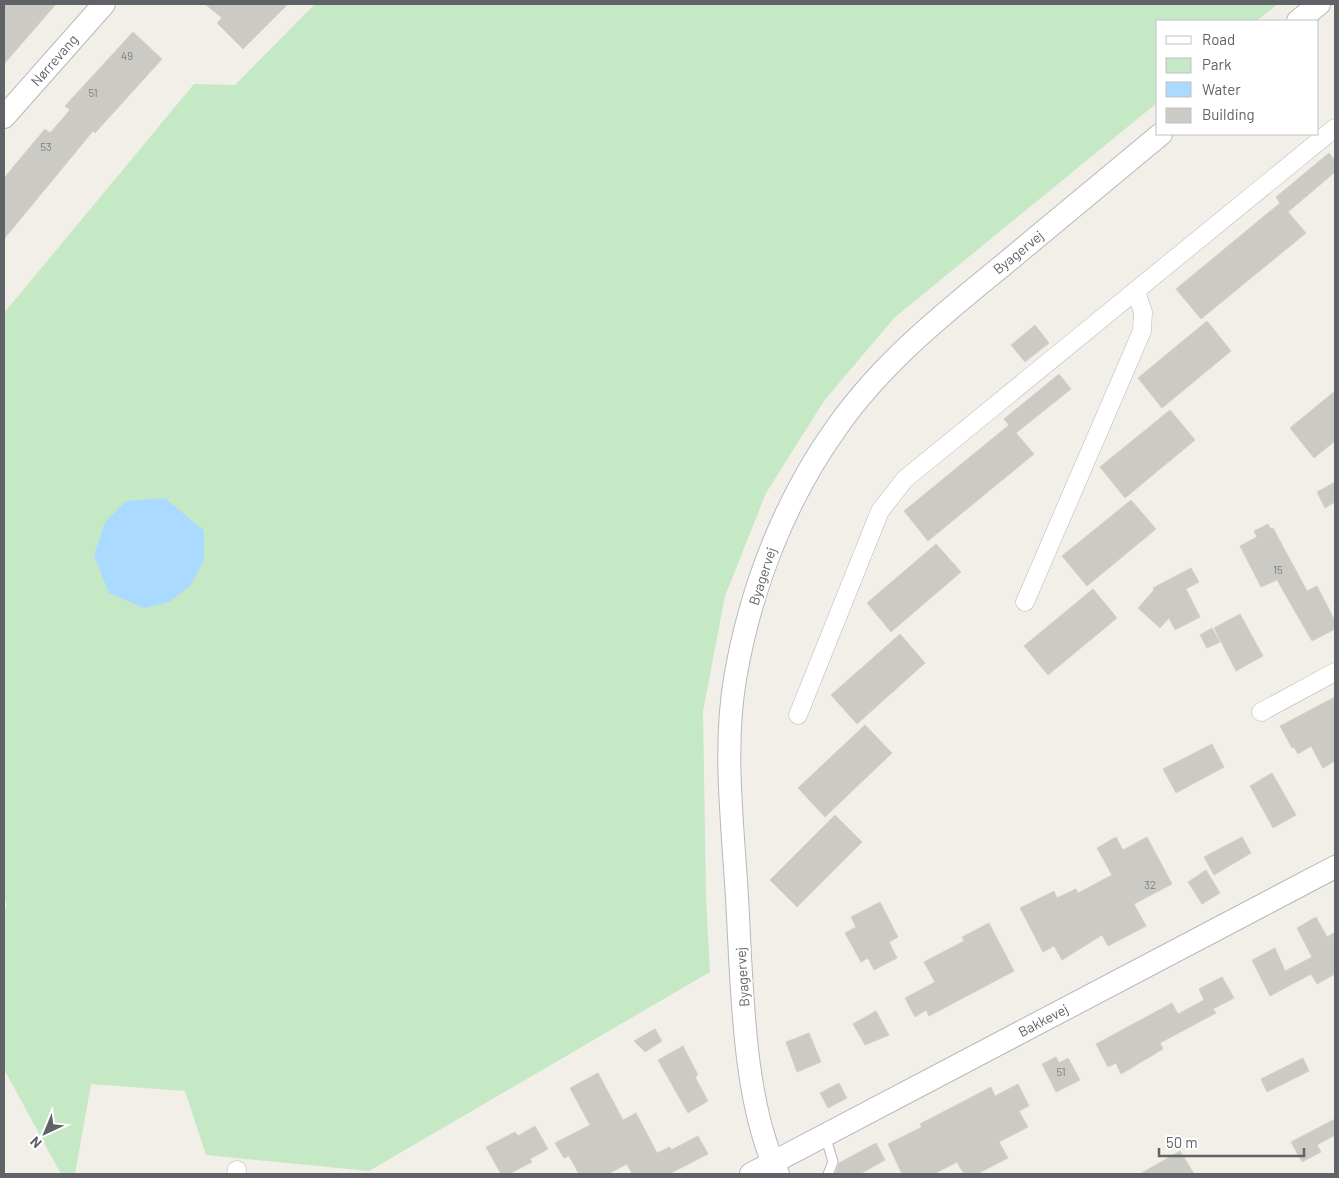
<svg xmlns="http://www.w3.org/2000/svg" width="1339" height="1178" font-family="Barlow,sans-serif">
<rect width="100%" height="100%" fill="#f1efe8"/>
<polygon fill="#c5e8c5" points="315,4 1278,4 1256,21 1158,21 1158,102 894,318 824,401 766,493 725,596 703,711 706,899 710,972 369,1171 206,1155 185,1091 91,1084 75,1174 61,1174 4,1069 4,912 7,905 4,898 4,313 194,84 235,85"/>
<polygon fill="#aadaff" points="165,498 204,531 204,560 191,585 169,602 144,608 109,593 94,555 105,522 126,501"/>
<g fill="#cccac5" stroke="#d6d1c6">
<polygon points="4,4 56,4 4,64"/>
<polygon points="205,4 288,4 243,49 217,23 222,18"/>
<polygon points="133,32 162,59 95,133 93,131 4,239 4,178 45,129 50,133 70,110 65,106"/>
<polygon points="1329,153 1335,161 1335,172 1288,212 1306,233 1201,319 1176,289 1280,203 1276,197"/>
<polygon points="1207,321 1231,351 1162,408 1138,378"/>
<polygon points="1035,325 1049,343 1025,362 1011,345"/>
<polygon points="1059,374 1071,389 1016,433 1034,454 928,541 904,511 1009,425 1004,419"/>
<polygon points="1335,391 1335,441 1314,458 1290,428"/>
<polygon points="1170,410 1195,440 1125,498 1100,467"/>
<polygon points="1335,482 1335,502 1325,508 1317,492"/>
<polygon points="1131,500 1156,529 1087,586 1062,556"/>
<polygon points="1268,524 1271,529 1273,528 1307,591 1317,586 1335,621 1335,629 1312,641 1277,580 1261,587 1240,546 1257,537 1254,531"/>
<polygon points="936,544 961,572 891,632 867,603"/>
<polygon points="1191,568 1199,582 1186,589 1200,617 1175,630 1169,618 1160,628 1138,608 1154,590 1153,588"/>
<polygon points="1093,589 1117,618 1048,675 1024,646"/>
<polygon points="1240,614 1263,656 1236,671 1214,628"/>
<polygon points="1212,628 1220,642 1207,648 1200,635"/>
<polygon points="900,634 925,663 857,724 831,695"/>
<polygon points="1335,697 1335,761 1323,768 1311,746 1298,754 1294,747 1292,748 1280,726"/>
<polygon points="865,725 892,753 825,817 798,788"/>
<polygon points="1212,744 1224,767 1176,793 1163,769"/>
<polygon points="1272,773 1296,815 1273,828 1250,786"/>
<polygon points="835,815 862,842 797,907 770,880"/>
<polygon points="1116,837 1123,850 1147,837 1172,884 1134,904 1146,926 1108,946 1102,935 1062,960 1054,946 1043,952 1020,908 1054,891 1057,898 1076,889 1078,893 1112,875 1097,848"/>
<polygon points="1242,837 1251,853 1214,875 1204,857"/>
<polygon points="1206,870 1220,893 1202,904 1188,882"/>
<polygon points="880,902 898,937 889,942 897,958 874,970 868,958 861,962 845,933 856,927 851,917"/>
<polygon points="1316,917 1327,937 1335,932 1335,974 1317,984 1311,974 1270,996 1252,960 1275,948 1285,971 1312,957 1297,928"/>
<polygon points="989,923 1014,971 929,1016 926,1010 915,1017 905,998 935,982 924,962 964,941 962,937"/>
<polygon points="1222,977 1234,998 1213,1009 1216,1013 1160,1043 1163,1049 1121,1074 1116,1063 1108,1067 1096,1044 1172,1003 1178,1014 1204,1000 1199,989"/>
<polygon points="876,1011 889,1035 865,1045 853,1024"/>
<polygon points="655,1029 662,1041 645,1052 634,1041"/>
<polygon points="809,1033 821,1062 797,1072 786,1042"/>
<polygon points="683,1046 698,1075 695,1077 708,1101 688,1113 658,1060"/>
<polygon points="1056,1057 1059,1063 1068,1058 1080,1080 1056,1092 1042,1064"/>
<polygon points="1303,1058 1309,1071 1267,1092 1261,1079"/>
<polygon points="598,1073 623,1120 636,1113 657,1153 670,1147 671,1150 698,1136 708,1154 669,1174 632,1174 627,1164 608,1174 579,1174 569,1156 564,1158 555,1143 590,1125 570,1088"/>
<polygon points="839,1083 847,1098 828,1108 820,1093"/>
<polygon points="1018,1084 1029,1106 1019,1111 1028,1127 999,1142 1008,1158 977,1174 964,1174 957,1162 934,1174 902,1174 888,1144 922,1127 920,1124 991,1087 995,1096"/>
<polygon points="1335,1119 1335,1135 1317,1145 1321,1152 1302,1162 1291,1142"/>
<polygon points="535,1126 548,1149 530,1159 532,1162 509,1174 501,1174 486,1147 515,1132 518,1136"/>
<polygon points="876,1143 885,1160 860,1174 835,1174 839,1163"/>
<polygon points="1180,1151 1194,1174 1140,1174"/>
</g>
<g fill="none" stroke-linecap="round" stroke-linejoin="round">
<defs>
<polyline id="service" points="825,1135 833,1162 828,1174"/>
<g id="minor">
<polyline points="1025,602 1142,331 1143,312 1136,291"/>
<polyline points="1261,712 1335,672"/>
<polyline points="798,715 880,511 905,479 1335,128"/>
<polyline points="236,1174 237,1170"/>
</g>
<g id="tertiary">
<polyline points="1298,21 1319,4"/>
<polyline points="4,117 104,4"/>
<polyline points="751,1174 1335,867"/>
<path d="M778,1174C742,1100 742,981 737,898C733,826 723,751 735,679C750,590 784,501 837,427C882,363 942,315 1002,266C1055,222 1108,178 1161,134"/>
</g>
</defs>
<use href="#service" stroke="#b5b8bc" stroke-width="11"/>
<use href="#minor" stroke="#b5b8bc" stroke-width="19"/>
<use href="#tertiary" stroke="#b5b8bc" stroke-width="24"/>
<use href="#service" stroke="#fff" stroke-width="9"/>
<use href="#minor" stroke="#fff" stroke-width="18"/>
<use href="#tertiary" stroke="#fff" stroke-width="22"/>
</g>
<g text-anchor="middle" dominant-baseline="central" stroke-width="4" stroke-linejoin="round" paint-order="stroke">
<g font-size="11" fill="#7a7d7f">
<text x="127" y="55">49</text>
<text x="93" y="92">51</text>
<text x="46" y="146">53</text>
<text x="1278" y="569">15</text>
<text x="1150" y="884">32</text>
<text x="1061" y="1071">51</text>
</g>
<g font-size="14" fill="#5f6368" stroke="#fff">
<text transform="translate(54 60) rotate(-49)">Nørrevang</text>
<text transform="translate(1018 252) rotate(-39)">Byagervej</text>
<text transform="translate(762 576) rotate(-72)">Byagervej</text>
<text transform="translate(742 977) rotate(-94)">Byagervej</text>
<text transform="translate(1043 1020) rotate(-28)">Bakkevej</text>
</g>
</g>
<rect width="1339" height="1178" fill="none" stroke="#5f6368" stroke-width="10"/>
<rect x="1156" y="20" width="162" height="115" fill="#ffffff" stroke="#bfc1c3"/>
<rect x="1166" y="36" width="25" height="8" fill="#ffffff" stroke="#bfc1c3"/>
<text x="1202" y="45" font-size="15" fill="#5f6368">Road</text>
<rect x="1166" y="58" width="25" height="15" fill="#c5e8c5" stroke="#bfc1c3"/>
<text x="1202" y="70" font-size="15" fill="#5f6368">Park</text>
<rect x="1166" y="82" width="25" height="15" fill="#aadaff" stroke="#bfc1c3"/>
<text x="1202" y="95" font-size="15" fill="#5f6368">Water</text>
<rect x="1166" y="108" width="25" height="15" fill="#cccac5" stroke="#bfc1c3"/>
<text x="1202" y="120" font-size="15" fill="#5f6368">Building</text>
<g transform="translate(45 1133) rotate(224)" stroke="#ffffff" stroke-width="4" paint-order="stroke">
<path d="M0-4L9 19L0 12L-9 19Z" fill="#5f6368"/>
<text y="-8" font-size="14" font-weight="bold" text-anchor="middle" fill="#5f6368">N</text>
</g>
<path d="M1159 1148v8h145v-8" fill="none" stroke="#5f6368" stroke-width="2.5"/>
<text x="1166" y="1148" font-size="15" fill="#5f6368" stroke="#ffffff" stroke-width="4" paint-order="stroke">50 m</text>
</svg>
